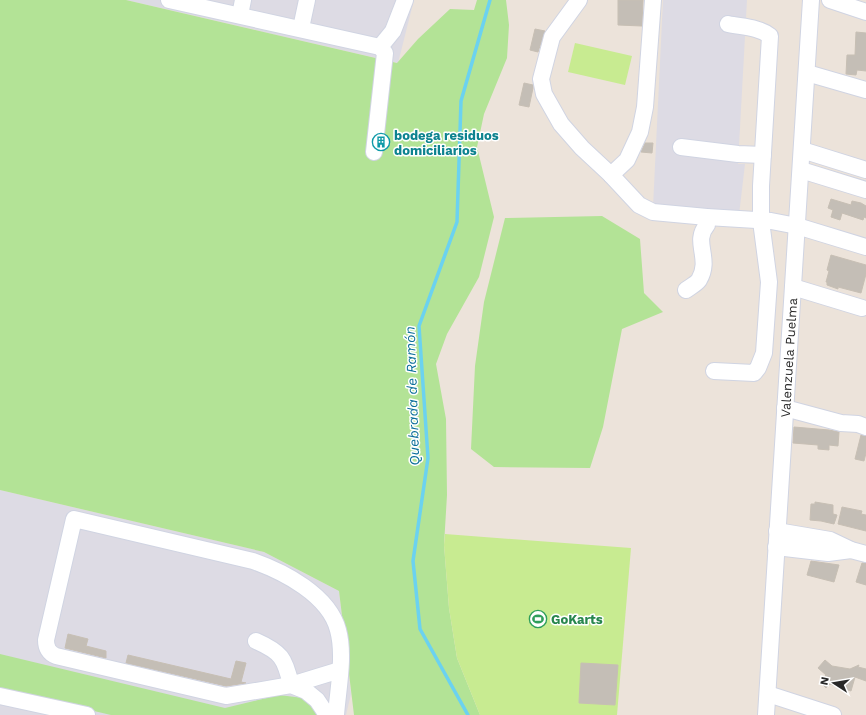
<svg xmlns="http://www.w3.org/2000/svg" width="866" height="715" font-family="'Work Sans',sans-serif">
<rect width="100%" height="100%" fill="#ece3da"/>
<g fill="#dddbe4">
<polygon points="126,0 414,0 398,63"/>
<polygon points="663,0 747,0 738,164 745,164 739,215 653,207"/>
<polygon points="0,490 264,552 339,591 351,694 346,715 0,715"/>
</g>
<g fill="#b3e396">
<polygon points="0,0 126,0 397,63 418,39 450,9 474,10 477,0 506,0 509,25 507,58 484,114 477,147 494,217 479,277 447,334 436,364 446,419 447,495 444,545 449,608 457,658 480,715 354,715 339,591 264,552 0,490"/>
<polygon points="602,216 640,239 644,293 663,312 622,329 603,427 590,468 494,467 471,449 475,366 484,302 505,218"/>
<polygon points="0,654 225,708 279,695 303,698 317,710 319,715 111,715 0,689"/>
</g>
<g fill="#c8eb91">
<polygon points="575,43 632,56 625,85 568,72"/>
<polygon points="445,534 631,548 617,715 480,715 457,658 449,608 444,545"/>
</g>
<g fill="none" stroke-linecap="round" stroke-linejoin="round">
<polyline stroke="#6bd2f0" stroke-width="3.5" points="468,715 420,629 413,561 428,458 419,326 457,222 461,101 490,0"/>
</g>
<g fill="#c4beb6" stroke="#c7bfb4">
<polygon points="618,0 643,0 642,26 618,25"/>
<polygon points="535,29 545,31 538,52 530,50"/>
<polygon points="856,32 866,33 866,71 857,70 856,75 846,74 847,55 855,55"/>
<polygon points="524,83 533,85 533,88 529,107 519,105"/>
<polygon points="645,143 653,143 652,153 641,152"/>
<polygon points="831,199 851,205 852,201 861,203 866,206 866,218 864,217 863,220 842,213 840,220 831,217 833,210 828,208"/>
<polygon points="831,255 866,265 866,274 861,293 838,287 838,289 827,285 827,282 826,282 829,271 827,270"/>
<polygon points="794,427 829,430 839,432 838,446 829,445 829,450 818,449 818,445 793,443"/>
<polygon points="861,435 866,436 866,453 864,461 855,459"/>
<polygon points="815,502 833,505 833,514 837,515 834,524 821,521 810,520 811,504 815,504"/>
<polygon points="842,507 862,511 861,514 866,515 866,531 838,524"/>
<polygon points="811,561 839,565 834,582 807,575"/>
<polygon points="862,563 866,563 866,585 856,582"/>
<polygon points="68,634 88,639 86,646 106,651 106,658 65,648"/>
<polygon points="128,655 231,679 236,661 246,663 241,682 246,683 226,686 126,663"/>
<polygon points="825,660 832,666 850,669 859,665 858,667 866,669 866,681 855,677 851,691 830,684 826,688 820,682 826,675 818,668"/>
<polygon points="581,663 618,665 615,705 579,703"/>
</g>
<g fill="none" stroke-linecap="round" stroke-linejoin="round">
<defs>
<g id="minor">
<polyline points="169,0 380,47 385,53 374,152"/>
<polyline points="579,0 552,37 541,79 544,94 561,124 582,148 611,175 639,205 653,212 707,217 771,221 797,226 866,247"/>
<polyline points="830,0 866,12"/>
<polyline points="240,15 243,0"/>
<polyline points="301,28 307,0"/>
<polyline points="380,47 393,31 405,0"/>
<polyline points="807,73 866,90"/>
<polyline points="681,147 738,154 763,155"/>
<polyline points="802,150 866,170"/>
<polyline points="801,170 866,190"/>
<polyline points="611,175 627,160 640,132 645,107 653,0"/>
<polyline points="793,287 862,308"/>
<path d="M686,290C690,287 696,284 699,280C712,258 692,242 707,225V217"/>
<path d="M714,371L754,373L758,368L764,353L769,282L761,221V186L770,36C759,27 742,27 728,24"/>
<polyline points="785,408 841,423 858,424 866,427"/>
<polyline points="777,531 830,540 851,550 866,554"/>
<polyline points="776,547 828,553 851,550"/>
<path d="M256,641C281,652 285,658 291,685L340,670"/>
<polyline points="768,694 833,715"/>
<polyline points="0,696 87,715"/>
<path d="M327,715L317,700L306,691L291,685L226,696L56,656C49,653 46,648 46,640L74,519L253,561C284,572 329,595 338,630C345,655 338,689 336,715"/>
<path id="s1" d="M766,715L811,0"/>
</g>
</defs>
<use href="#minor" stroke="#d0d4e2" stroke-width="18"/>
<use href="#minor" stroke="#fff" stroke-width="16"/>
</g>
<defs>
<symbol id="building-ring" viewBox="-11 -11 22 22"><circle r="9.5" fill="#fff" stroke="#0f9aa8" stroke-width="1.5"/><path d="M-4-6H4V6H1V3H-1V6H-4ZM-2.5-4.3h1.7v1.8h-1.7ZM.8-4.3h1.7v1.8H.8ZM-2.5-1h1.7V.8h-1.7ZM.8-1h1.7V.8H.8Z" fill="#0f9aa8"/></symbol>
<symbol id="stadium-ring" viewBox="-11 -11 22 22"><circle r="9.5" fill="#fff" stroke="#2e9e5b" stroke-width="1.5"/><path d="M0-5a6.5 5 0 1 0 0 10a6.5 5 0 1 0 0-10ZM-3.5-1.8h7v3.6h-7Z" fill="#2e9e5b"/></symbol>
</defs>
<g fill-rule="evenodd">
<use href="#building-ring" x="371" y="132" width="20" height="20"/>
<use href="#stadium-ring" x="528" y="609" width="20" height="20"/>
</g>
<g text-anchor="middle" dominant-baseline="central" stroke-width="3" stroke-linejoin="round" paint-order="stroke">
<g font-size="13" font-weight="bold" fill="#0d838f" stroke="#fff" text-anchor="start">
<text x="394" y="135">bodega residuos<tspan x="394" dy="15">domiciliarios</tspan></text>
</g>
<g font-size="13" fill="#292929" stroke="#fff">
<text stroke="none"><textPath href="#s1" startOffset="358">Valenzuela Puelma</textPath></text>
</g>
<g font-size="13" font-weight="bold" fill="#27864d" stroke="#fff" text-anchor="start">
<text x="551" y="619">GoKarts</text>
</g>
<g font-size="14" font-style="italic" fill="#0c6f9a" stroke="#fff">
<text transform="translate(412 396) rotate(-92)">Quebrada de Ramón</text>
</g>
</g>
<g transform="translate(834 683) rotate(282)" stroke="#ffffff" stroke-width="3" paint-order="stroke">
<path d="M0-3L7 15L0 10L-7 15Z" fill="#292929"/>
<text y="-6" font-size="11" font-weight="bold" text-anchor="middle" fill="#292929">N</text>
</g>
</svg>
